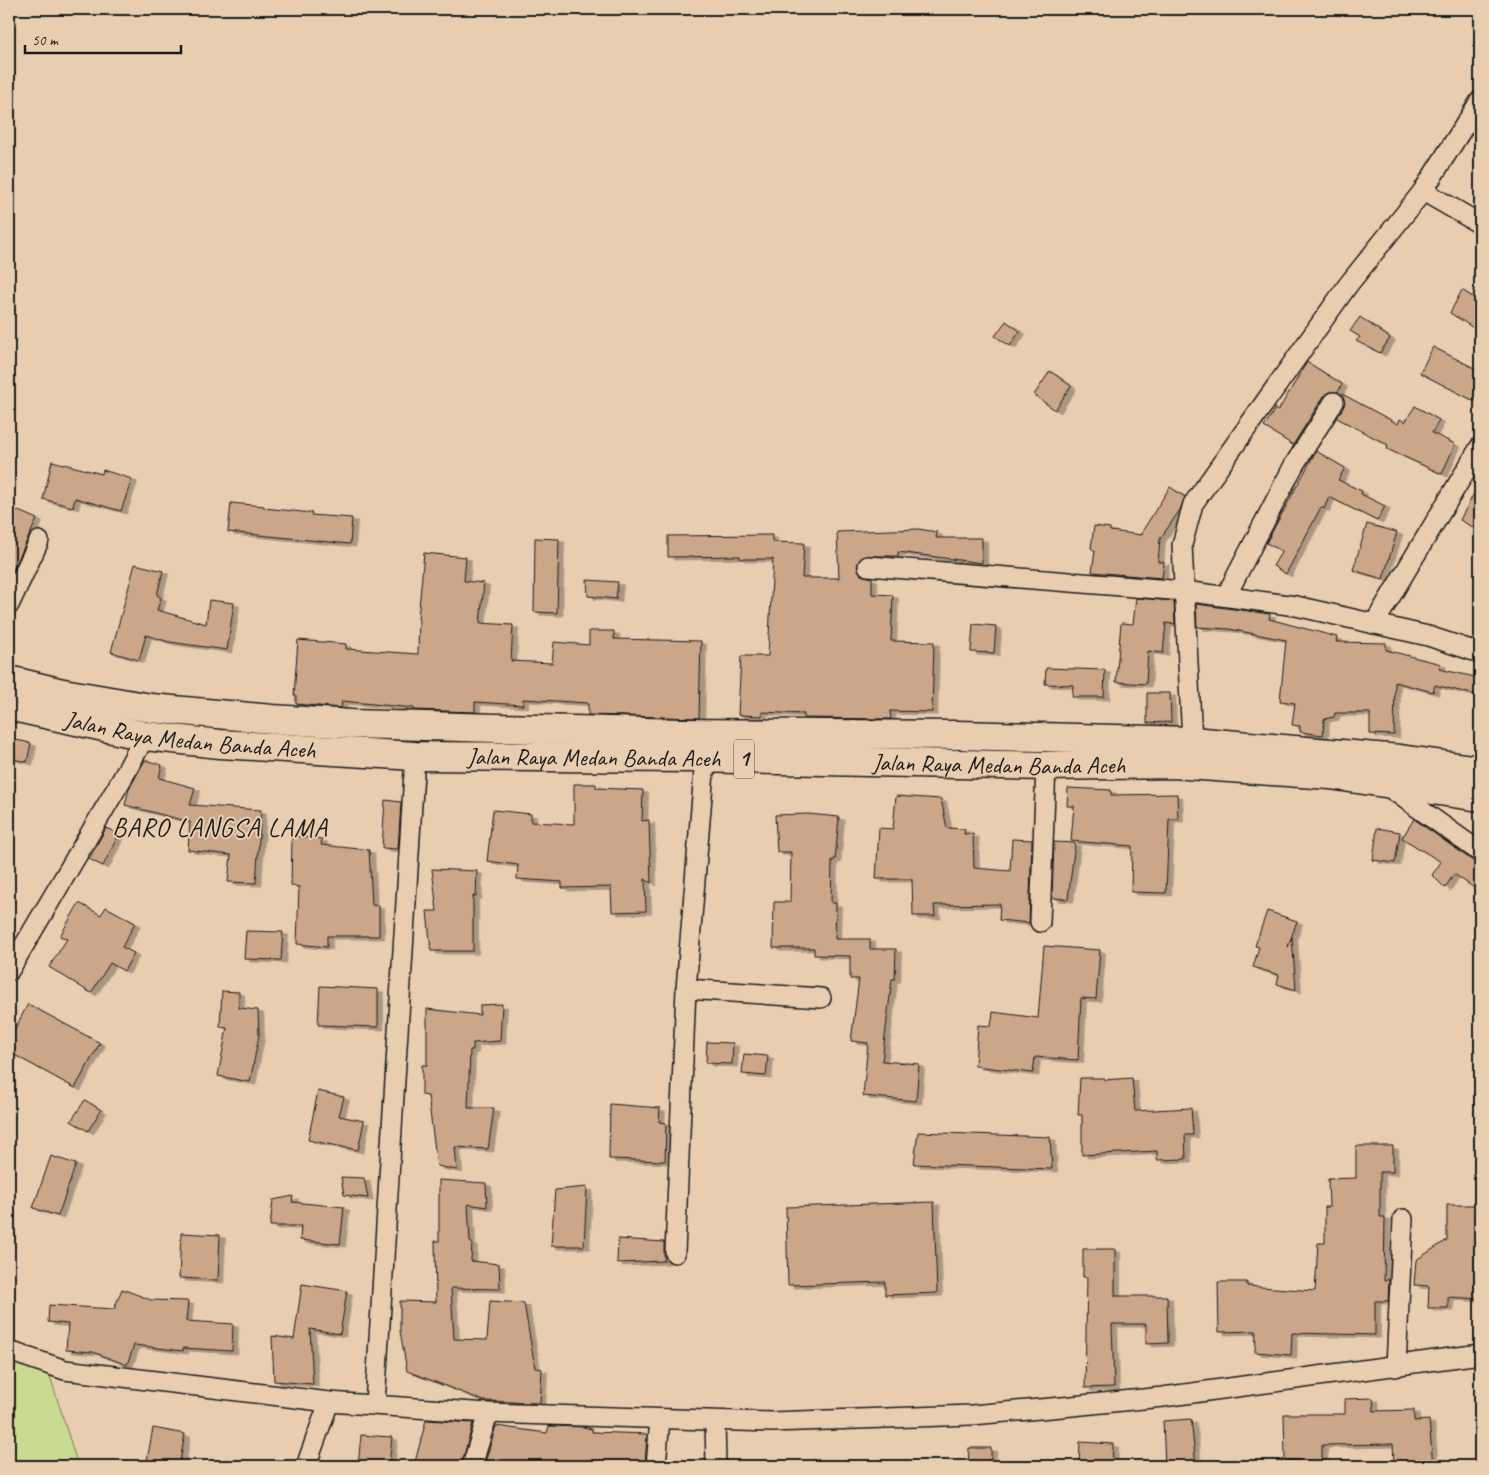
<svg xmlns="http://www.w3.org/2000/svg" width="1489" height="1475" font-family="Caveat,sans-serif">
<defs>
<filter id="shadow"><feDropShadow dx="5.5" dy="3" stdDeviation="0" flood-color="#0004"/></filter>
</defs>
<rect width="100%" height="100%" fill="#e9cdb0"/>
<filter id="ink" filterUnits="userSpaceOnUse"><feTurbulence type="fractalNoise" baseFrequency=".02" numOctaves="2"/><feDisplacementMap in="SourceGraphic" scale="10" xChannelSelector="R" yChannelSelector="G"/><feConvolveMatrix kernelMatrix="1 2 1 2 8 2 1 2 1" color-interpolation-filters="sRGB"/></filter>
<g filter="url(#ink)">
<polygon fill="#c8db90" stroke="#727c56" points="9,1359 50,1376 78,1466 9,1466"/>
<g fill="#cba689" stroke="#1c1c1c" filter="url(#shadow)">
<polygon points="1462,290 1480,302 1480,332 1450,313"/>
<polygon points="1360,317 1390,338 1380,353 1356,341 1360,337 1350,331"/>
<polygon points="1006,321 1020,331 1010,346 995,336"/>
<polygon points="1433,347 1480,371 1480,388 1474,401 1420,373"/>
<polygon points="1307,362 1342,384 1338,392 1329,392 1324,396 1293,445 1264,427 1275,409 1278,411"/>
<polygon points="1050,371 1071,386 1055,410 1034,395"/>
<polygon points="1342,394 1398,424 1400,419 1405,422 1415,406 1439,420 1432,433 1455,444 1442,474 1387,449 1388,445 1337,418 1345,403"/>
<polygon points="1316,451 1345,468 1338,480 1362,491 1361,494 1385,506 1377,521 1329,497 1324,509 1321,507 1286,574 1273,566 1282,551 1266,543"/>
<polygon points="52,461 102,474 103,470 132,479 121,511 75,498 73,507 43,499"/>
<polygon points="1480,482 1480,531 1460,520"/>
<polygon points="1170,487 1185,497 1180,510 1160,539 1158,562 1164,562 1162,578 1092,572 1095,551 1091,548 1094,526 1110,528 1110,531 1142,535 1143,530"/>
<polygon points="231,503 264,506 264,508 312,513 311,515 352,518 350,544 228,532"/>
<polygon points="9,507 37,519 9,579"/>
<polygon points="1367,524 1397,532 1383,579 1353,570"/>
<polygon points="918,529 937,532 936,538 982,538 982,563 898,552 898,556 864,556 857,566 861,575 872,578 872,594 893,595 891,641 934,642 932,712 890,711 891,719 804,718 804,714 762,712 762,716 738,715 741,656 768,656 773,559 740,559 740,556 668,557 668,536 772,535 772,542 804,543 802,578 839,578 837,532"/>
<polygon points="535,538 559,539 557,613 534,612"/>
<polygon points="424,553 466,557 464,581 484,583 480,623 513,625 511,661 552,663 554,642 589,645 589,631 614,631 614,639 701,641 699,718 588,715 588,703 523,699 523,705 475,702 475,712 414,710 414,708 342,701 341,708 296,704 296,695 294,695 298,640 346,644 346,649 418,654 419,619 418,619"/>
<polygon points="135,564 163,571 157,595 161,598 157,610 206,624 209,600 234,603 227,650 169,642 146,635 139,660 111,652"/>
<polygon points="587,580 618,582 616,599 588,596"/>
<polygon points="1136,598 1174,601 1175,624 1166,623 1163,653 1148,651 1146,684 1116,682 1121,623 1133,624"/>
<polygon points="1196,604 1270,614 1269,619 1337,637 1336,642 1386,643 1386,650 1441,664 1439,669 1480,678 1480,696 1435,685 1433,692 1395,682 1394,735 1370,734 1370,713 1335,713 1334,717 1324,719 1323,735 1300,732 1300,726 1292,725 1295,703 1280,701 1286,640 1229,629 1197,627"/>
<polygon points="973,624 996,626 994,653 971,652"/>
<polygon points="1046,668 1105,670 1104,697 1072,697 1073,685 1045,684"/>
<polygon points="1147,693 1170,693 1171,722 1147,723"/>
<polygon points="11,739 31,743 27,762 9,758"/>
<polygon points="145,760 162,765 159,778 195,788 190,805 261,810 256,883 228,882 231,855 188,850 190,822 125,805 129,789"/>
<polygon points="574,784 596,784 596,788 643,790 642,821 649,820 651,883 645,879 646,911 612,912 611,887 562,888 562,882 517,879 518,865 487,861 493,810 531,814 531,822 574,824"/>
<polygon points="1068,788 1111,790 1111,795 1177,794 1178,819 1169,819 1166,893 1131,892 1132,846 1071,841 1074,806 1067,806"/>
<polygon points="896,796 941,799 947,828 965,829 964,834 973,834 974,868 1010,871 1012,839 1032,840 1029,923 999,920 1000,904 934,905 935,916 913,916 912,879 876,879 879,828 893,829"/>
<polygon points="385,800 401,802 398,849 382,848"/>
<polygon points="808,814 839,817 835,860 832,860 831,903 836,903 835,939 870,939 870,949 896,949 895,979 892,979 882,1061 919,1064 916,1101 863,1096 868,1043 851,1041 859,979 850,979 850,956 814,955 814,948 773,948 774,902 790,902 791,852 777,852 775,815"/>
<polygon points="1414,819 1473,861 1480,863 1480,892 1454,874 1445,888 1432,875 1441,862 1402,838"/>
<polygon points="106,828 119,834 103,866 89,859"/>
<polygon points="1377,828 1400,832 1395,863 1373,860"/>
<polygon points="292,836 322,839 321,845 369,850 372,905 379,906 379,936 327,936 327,947 297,944 299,887 291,885"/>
<polygon points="1054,842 1075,843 1068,899 1052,898"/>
<polygon points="432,869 477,871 476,896 473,896 473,951 431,951 427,911 437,911"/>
<polygon points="79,903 101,915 106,907 135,923 122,947 134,953 124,971 110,963 91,993 49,967 67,939 60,936"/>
<polygon points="1267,911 1297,921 1288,947 1292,937 1296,990 1277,984 1279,975 1253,967 1259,947 1255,946"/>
<polygon points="246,931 283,932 281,960 244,959"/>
<polygon points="1044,946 1100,950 1096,999 1081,998 1078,1060 1035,1057 1033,1073 975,1066 978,1025 991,1026 993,1012 1038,1018"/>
<polygon points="320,986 378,989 378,1027 318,1025"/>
<polygon points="222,991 239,992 239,1008 258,1010 259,1035 250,1082 218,1076 227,1028 220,1027"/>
<polygon points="28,1004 100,1043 75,1088 9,1052 9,1040"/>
<polygon points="502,1004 500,1041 473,1043 473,1050 470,1050 468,1108 494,1108 488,1149 455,1147 457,1170 437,1166 428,1096 422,1095 422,1065 427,1065 427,1009 480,1015 480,1005"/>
<polygon points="707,1042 733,1043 732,1064 706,1063"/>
<polygon points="744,1054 768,1056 766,1076 742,1074"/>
<polygon points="1080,1078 1104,1078 1104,1080 1132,1078 1135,1111 1191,1108 1193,1135 1185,1135 1186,1159 1157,1160 1157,1151 1082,1155 1082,1115 1078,1115"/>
<polygon points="318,1091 344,1097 339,1116 364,1121 358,1150 308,1140"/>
<polygon points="85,1100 101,1110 88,1131 71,1121"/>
<polygon points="610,1104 660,1108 659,1122 666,1123 665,1161 609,1159"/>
<polygon points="918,1132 1050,1137 1052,1169 914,1164"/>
<polygon points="1356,1146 1393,1146 1393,1172 1380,1172 1380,1217 1385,1217 1384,1280 1389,1280 1388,1301 1375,1301 1375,1335 1292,1333 1291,1355 1255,1352 1256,1331 1219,1332 1218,1282 1247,1282 1247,1286 1315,1291 1318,1243 1325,1243 1325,1207 1329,1207 1328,1179 1356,1178"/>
<polygon points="51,1156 76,1164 58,1216 33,1208"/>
<polygon points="341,1177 364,1178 368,1198 344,1195"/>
<polygon points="439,1180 486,1183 487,1207 468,1204 470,1242 472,1243 471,1261 499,1264 500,1289 451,1288 454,1339 487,1340 490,1301 524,1303 535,1368 542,1369 540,1403 484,1401 407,1371 400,1331 400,1301 436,1302 435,1241 439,1241"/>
<polygon points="587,1187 584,1246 551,1246 555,1190"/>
<polygon points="293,1196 292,1202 344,1207 340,1244 300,1240 301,1226 270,1226 273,1200"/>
<polygon points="934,1202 937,1293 885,1295 885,1282 788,1285 786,1207"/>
<polygon points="1447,1205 1479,1205 1480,1299 1448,1297 1448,1308 1428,1308 1429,1286 1414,1285 1416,1260 1447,1240"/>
<polygon points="181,1233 220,1235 218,1280 179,1278"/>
<polygon points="618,1239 664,1242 664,1261 617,1263"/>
<polygon points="1083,1249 1115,1249 1115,1296 1167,1296 1168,1343 1146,1344 1146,1324 1112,1324 1114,1387 1085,1388 1087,1277 1083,1277"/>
<polygon points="302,1284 347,1291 340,1334 310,1329 313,1384 274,1381 272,1336 294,1339"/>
<polygon points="122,1289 151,1300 188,1301 186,1321 233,1324 232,1351 183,1348 183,1351 134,1345 127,1365 93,1352 66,1350 68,1324 48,1322 49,1305 114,1309"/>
<polygon points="1373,1398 1374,1411 1414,1410 1414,1421 1429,1420 1433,1466 1411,1466 1410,1461 1394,1462 1393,1444 1322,1445 1322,1466 1300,1466 1300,1460 1285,1460 1284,1414 1345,1414 1345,1399"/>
<polygon points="1191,1419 1196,1466 1165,1466 1163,1421"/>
<polygon points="426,1420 473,1423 461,1466 414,1466"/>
<polygon points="496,1426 547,1433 549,1426 583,1427 592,1429 592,1432 647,1434 645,1466 484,1466"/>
<polygon points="153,1428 185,1434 179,1466 146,1466"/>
<polygon points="361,1435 392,1437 389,1466 358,1466"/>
<polygon points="1080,1442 1113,1444 1112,1466 1079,1466"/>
<polygon points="969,1448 991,1448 991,1466 968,1466"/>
</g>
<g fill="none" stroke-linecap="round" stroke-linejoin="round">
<defs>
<g id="street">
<polyline points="1423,191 1480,224"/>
<polyline points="868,566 1184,591 1296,606 1428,636 1480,653"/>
<polyline points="1226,596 1294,465 1334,402"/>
<polyline points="9,605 39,541"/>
<polyline points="1374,624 1480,447"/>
<polyline points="1192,741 1182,545 1193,504 1348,285 1423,191 1480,101"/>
<polyline points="1387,786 1480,852"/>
<polyline points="1040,922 1046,766"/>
<polyline points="9,971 122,779 145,736"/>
<polyline points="686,989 821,998"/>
<polyline points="675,1253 686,989 706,748"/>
<polyline points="9,1351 65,1370 329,1402 488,1413 771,1422 972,1415 1062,1407 1163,1397 1480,1354"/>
<polyline points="1396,1367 1403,1219"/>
<polyline points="375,1404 415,756"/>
<polyline points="715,1421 716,1466"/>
<polyline points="306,1466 329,1402"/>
<polyline points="472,1466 488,1413"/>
<polyline points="656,1466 660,1419"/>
</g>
<g id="highway">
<polyline points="9,680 63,693 151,708 272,719 352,724 682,733 958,735 1192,741 1400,759 1480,770"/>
<path id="s1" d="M9,706L145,736L220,744L415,756L693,758L1046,766L1173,764L1330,775L1480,797"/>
</g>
</defs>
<use href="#street" stroke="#1c1c1c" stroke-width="22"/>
<use href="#highway" stroke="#1c1c1c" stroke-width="31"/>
<use href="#street" stroke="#e9cdb0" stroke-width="19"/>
<use href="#highway" stroke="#e9cdb0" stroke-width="28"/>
</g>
</g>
<g text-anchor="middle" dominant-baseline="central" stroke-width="4" stroke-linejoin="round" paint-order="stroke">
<rect fill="#e9cdb0" stroke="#5a5148" stroke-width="1" x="734" y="739.5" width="20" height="39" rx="4"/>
<g font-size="22" font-weight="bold" fill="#1c1c1c">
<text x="744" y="759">1</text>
</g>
<g font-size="24" fill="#1c1c1c" stroke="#e9cdb0">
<text stroke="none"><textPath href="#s1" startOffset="184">Jalan Raya Medan Banda Aceh</textPath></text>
<text stroke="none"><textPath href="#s1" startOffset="589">Jalan Raya Medan Banda Aceh</textPath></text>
<text stroke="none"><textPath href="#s1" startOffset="994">Jalan Raya Medan Banda Aceh</textPath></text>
</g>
<g font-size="26" letter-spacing="1" fill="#1c1c1c" stroke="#e9cdb0">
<text x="220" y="827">BARO LANGSA LAMA</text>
</g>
</g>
<rect width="1489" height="1475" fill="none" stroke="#e9cdb0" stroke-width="30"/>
<rect x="15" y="15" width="1459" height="1445" fill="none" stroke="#1c1c1c" stroke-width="2" filter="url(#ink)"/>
<path d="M25 45v8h156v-8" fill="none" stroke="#1c1c1c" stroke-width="2.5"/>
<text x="32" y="45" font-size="15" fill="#1c1c1c" stroke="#e9cdb0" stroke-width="4" paint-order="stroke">50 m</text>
</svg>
